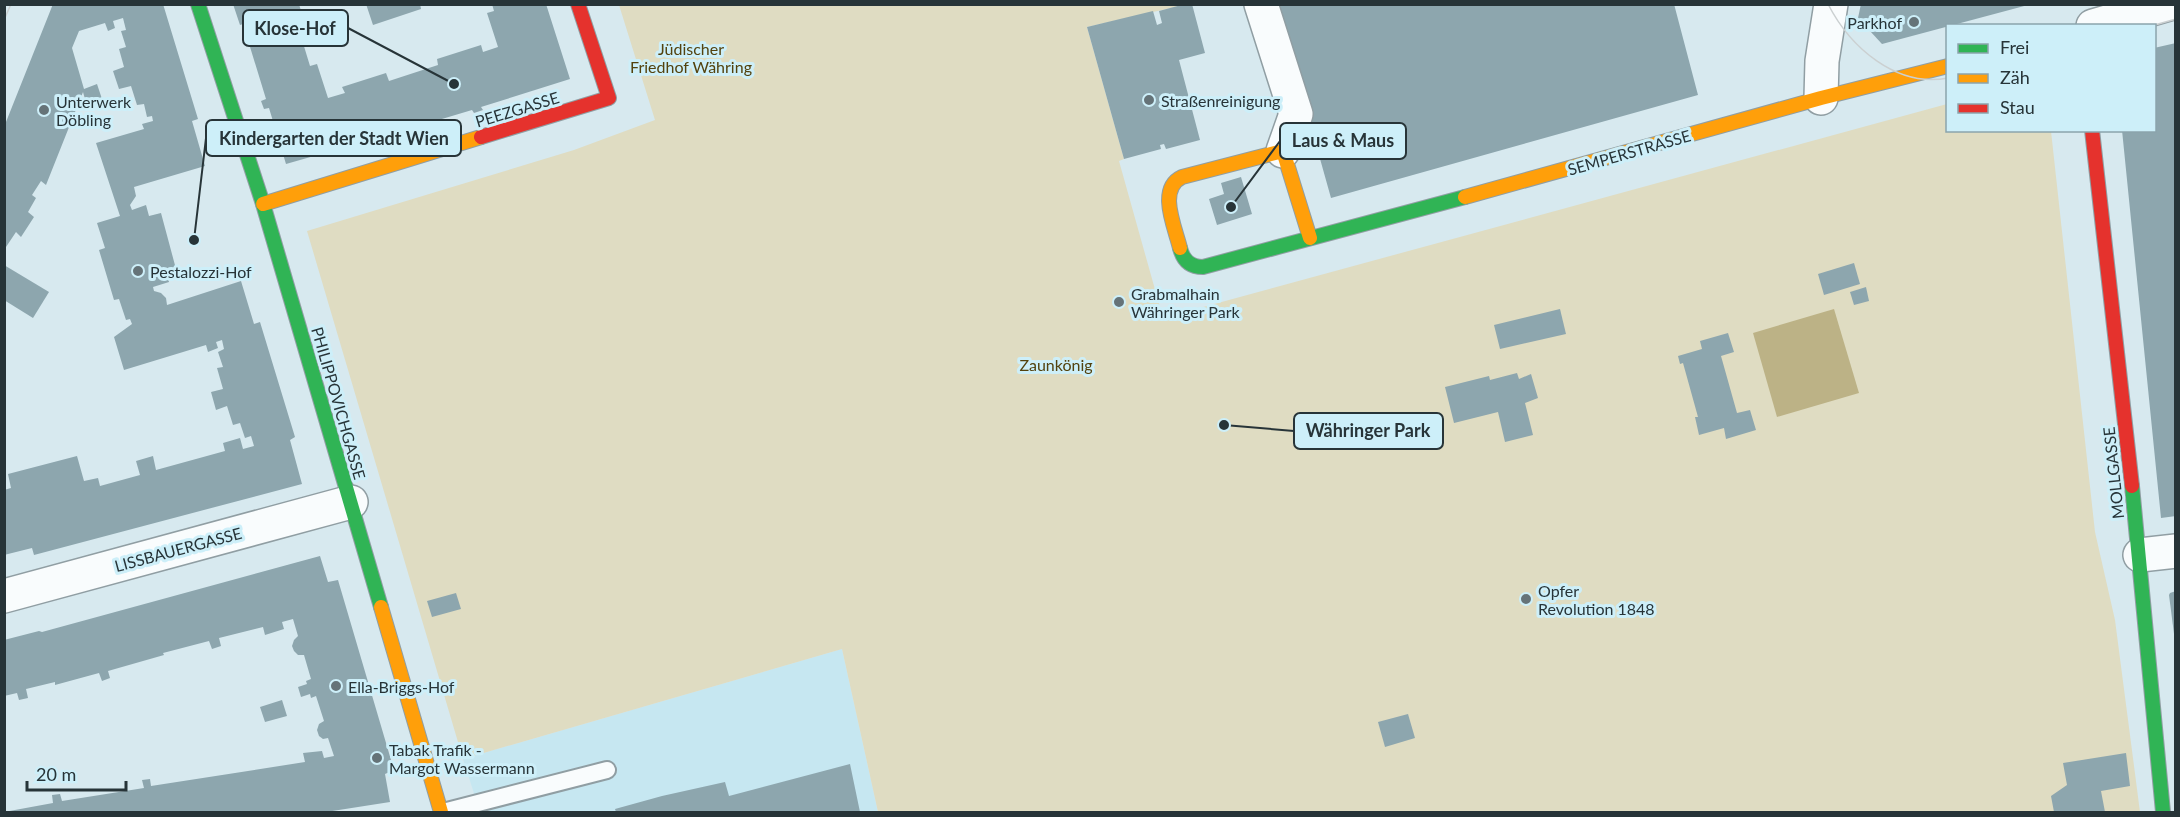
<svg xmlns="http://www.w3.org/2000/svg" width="2180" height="817" font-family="Lato,sans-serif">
<rect width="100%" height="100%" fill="#d7e9ef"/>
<polygon fill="#c6e7f1" points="842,649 878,812 480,812 463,759"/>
<polygon fill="#dfdcc2" points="619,5 1184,5 1087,27 1124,159 1119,161 1163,318 1947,104 1948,130 2051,131 2095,532 2115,620 2140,812 878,812 842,649 463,759 307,231 574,150 655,120"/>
<polygon fill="#bcb286" points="1834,309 1859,393 1777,417 1753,333"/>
<g fill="#8da6ae">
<polygon points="53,4 157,4 158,6 163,4 198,119 192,121 205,166 134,187 136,196 130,205 132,210 146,205 149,216 161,213 176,269 167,272 169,282 153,287 154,291 161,293 166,298 167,305 241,281 254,324 260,322 295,437 290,440 302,484 34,555 32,548 4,555 4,490 11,488 8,474 77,456 84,481 98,478 100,486 140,475 136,461 153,456 156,470 225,451 223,443 240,438 243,449 254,446 251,436 245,438 240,423 233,425 227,406 216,410 211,392 223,389 217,368 223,367 218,352 224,349 222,340 216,342 218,348 208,352 206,345 124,370 114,337 132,324 130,319 126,320 119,299 114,300 99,250 105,248 97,223 120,216 96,143 144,129 142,124 153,121 152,116 147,117 144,104 137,105 131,86 119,89 113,71 124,67 119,49 126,47 121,31 126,30 123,18 113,21 115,28 108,31 105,23 79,31 72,48 84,89 97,84 104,105 88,110 83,92 46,185 41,181 32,195 36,198 28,212 34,217 21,237 16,232 4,250 4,127"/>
<polygon points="233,4 299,4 303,18 296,20 310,66 317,64 328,98 345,93 342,87 386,73 389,81 438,65 437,59 481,45 483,52 498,47 487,13 494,11 492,4 546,4 570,79 481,107 483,110 474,113 472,110 385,136 386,140 378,142 377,138 286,164 269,108 264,109 261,101 266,99 243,24 240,25"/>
<polygon points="366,4 420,4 421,9 373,25"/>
<polygon points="1185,4 1192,4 1205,53 1179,60 1200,140 1166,149 1164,144 1160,145 1161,149 1124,159 1087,27 1153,11 1157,25 1162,23 1159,11"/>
<polygon points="1273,4 1674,4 1698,95 1331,198 1296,73"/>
<polygon points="1861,4 2028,4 2028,5 1882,44 1858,18"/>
<polygon points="2176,43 2176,516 2161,518 2122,130 2154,130 2154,48"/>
<polygon points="1241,177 1252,214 1217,225 1209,199 1224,194 1221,183"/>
<polygon points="1854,263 1860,284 1824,295 1818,274"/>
<polygon points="4,265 49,292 33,318 4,300"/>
<polygon points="1866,287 1869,301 1854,305 1850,292"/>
<polygon points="1560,309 1566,334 1500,349 1494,325"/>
<polygon points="1728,333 1734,352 1721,356 1737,413 1750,410 1756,430 1726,439 1724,428 1699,435 1695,417 1698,417 1683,363 1680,364 1678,356 1702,349 1700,341"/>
<polygon points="1517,373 1519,379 1531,374 1538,398 1525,403 1533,435 1505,442 1498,412 1454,423 1445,387 1489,376 1490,380"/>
<polygon points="320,556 328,582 338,580 394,770 385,774 390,802 326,812 4,812 53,803 52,795 60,794 62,801 144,788 142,780 150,779 151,786 305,762 303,753 322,751 324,758 334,756 328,738 323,739 319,736 317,730 319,724 324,721 316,696 311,698 310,694 301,697 298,687 307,684 306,681 311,679 304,655 298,655 294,651 292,646 294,640 298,636 293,619 282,622 284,629 265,635 263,627 219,638 221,646 212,649 209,641 163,653 164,655 108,671 110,678 102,681 99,673 55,685 55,682 26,689 28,698 19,700 17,693 4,696 4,640 39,631 42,632"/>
<polygon points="2176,591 2176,634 2174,634 2169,595 2170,593"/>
<polygon points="456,593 461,609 432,617 427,601"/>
<polygon points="282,700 287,716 265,722 260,707"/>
<polygon points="1408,714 1415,738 1385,747 1378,722"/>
<polygon points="2126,753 2130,786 2101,791 2105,812 2054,812 2051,796 2067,785 2063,763"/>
<polygon points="850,764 860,812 616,812 615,809 662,796 725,782 729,796"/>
</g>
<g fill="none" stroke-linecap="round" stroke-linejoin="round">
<defs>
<polyline id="lane" points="443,812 607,770"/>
<g id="street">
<polyline points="1261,4 1296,114 1283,151"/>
<polyline points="2093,26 2169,4"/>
<polyline points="1821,98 1822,61 1831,4"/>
<polyline points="2140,555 2176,551"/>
<polyline points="4,596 351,502"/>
</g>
<g id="fast">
<polyline points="198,4 263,204 381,607"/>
<path d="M1180,248C1183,260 1190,267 1203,267L1465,197"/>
<polyline points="2132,486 2163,812"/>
</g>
<g id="slow">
<polyline points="1465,197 1821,98 1948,66"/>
<polyline points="263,204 481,137"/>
<path d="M1180,248C1175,227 1157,189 1182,177L1283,151L1310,238"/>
<polyline points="381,607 441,812"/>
</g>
<g id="jam">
<polyline points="2092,130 2132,486"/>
<polyline points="481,137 609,98 578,4"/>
</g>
</defs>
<use href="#lane" stroke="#909ea3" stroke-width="20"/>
<use href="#street" stroke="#909ea3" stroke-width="36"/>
<use href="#fast" stroke="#909ea3" stroke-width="16"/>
<use href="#slow" stroke="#909ea3" stroke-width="16"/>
<use href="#jam" stroke="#909ea3" stroke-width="16"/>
<use href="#lane" stroke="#f9fcfd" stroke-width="16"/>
<use href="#street" stroke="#f9fcfd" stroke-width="33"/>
<use href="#fast" stroke="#30b455" stroke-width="14"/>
<use href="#slow" stroke="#ff9f0a" stroke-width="14"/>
<use href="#jam" stroke="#e5322d" stroke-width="14"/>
<g stroke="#cbd0d1" stroke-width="1.5">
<path d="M1828,4C1850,47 1896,88 1948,78"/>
<polyline points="4,20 11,4"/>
<polyline points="2151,26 2176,19"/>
</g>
</g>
<g fill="#657378" stroke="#cdeff9" stroke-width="2">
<circle cx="1914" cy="22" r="6"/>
<circle cx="1149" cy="100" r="6"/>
<circle cx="44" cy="110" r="6"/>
<circle cx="138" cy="271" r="6"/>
<circle cx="1119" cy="302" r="6"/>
<circle cx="1526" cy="599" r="6"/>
<circle cx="336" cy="686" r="6"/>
<circle cx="377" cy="758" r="6"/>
</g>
<g text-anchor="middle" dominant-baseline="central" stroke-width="6" stroke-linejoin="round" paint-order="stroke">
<g font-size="16" fill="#273438" stroke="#cdeff9" text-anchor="start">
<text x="1902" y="22" text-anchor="end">Parkhof</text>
<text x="1161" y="100">Straßenreinigung</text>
<text x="56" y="101">Unterwerk<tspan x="56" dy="18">Döbling</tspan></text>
<text x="150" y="271">Pestalozzi-Hof</text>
<text x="1131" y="293">Grabmalhain<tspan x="1131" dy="18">Währinger Park</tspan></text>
<text x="1538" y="590">Opfer<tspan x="1538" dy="18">Revolution 1848</tspan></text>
<text x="348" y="686">Ella-Briggs-Hof</text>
<text x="389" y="749">Tabak Trafik -<tspan x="389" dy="18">Margot Wassermann</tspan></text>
</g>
<g font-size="16" fill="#53420e" stroke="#cdeff9">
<text x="691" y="48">Jüdischer<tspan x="691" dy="18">Friedhof Währing</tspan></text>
<text x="1056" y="364">Zaunkönig</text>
</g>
<g font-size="16" fill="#273438" stroke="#cdeff9">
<text transform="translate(517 109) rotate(-17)">PEEZGASSE</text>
<text transform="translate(1629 152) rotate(-16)">SEMPERSTRASSE</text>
<text transform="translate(339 403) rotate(74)">PHILIPPOVICHGASSE</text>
<text transform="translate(2113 473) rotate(-96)">MOLLGASSE</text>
<text transform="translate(178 549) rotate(-15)">LISSBAUERGASSE</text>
</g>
</g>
<path fill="none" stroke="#273438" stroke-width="2" d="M454 84L348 28M194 240L206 138M1231 207L1280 141M1224 425L1294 431"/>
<g fill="#273438" stroke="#cdeff9" stroke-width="2">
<circle cx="454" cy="84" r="6"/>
<circle cx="194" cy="240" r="6"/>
<circle cx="1231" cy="207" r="6"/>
<circle cx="1224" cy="425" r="6"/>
</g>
<g fill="#cdeff9" stroke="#273438" stroke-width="2">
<rect x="243" y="10" width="105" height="36" rx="6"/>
<rect x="206" y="120" width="255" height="36" rx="6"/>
<rect x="1280" y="123" width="126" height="36" rx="6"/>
<rect x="1294" y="413" width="149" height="36" rx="6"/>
</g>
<g font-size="18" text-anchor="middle" font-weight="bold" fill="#273438">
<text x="295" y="35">Klose-Hof</text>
<text x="334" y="145">Kindergarten der Stadt Wien</text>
<text x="1343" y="147">Laus &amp; Maus</text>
<text x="1368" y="437">Währinger Park</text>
</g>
<rect width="2180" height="817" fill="none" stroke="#273438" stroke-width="12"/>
<rect x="1946" y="24" width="210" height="108" fill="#cdeff9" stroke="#8ba4ac" stroke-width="1.5"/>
<rect x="1958" y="44" width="30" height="9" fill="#30b455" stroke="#8ba4ac" stroke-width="1.5"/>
<text x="2000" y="54" font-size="18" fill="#273438">Frei</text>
<rect x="1958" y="74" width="30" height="9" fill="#ff9f0a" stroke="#8ba4ac" stroke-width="1.5"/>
<text x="2000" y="84" font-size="18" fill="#273438">Zäh</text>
<rect x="1958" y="104" width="30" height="9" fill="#e5322d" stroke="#8ba4ac" stroke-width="1.5"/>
<text x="2000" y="114" font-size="18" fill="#273438">Stau</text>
<path d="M27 781v9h99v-9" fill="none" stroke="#273438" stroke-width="3"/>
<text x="36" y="781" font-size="18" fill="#273438" stroke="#cdeff9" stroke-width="4.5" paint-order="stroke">20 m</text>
</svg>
